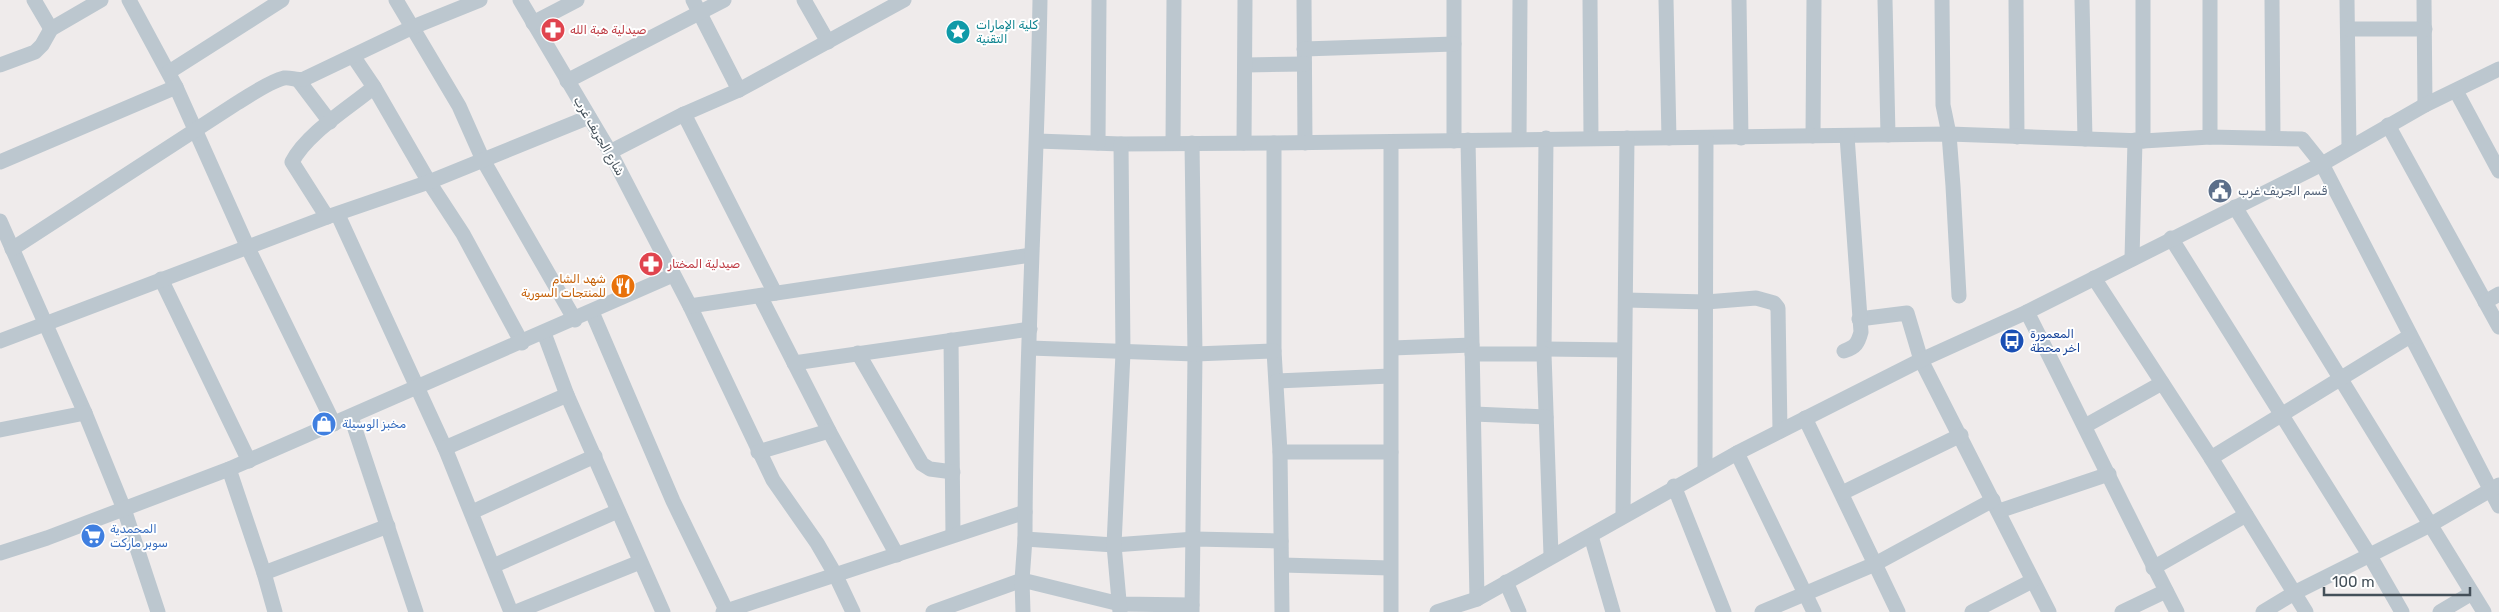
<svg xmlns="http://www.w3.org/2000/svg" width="2499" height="612" font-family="Rubik,'Noto Naskh Arabic',sans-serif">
<rect width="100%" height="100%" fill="#efebeb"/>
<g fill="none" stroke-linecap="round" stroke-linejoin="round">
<g stroke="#bcc7cf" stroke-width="15">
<polyline points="34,0 51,29"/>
<polyline points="129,0 176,87 248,248 334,424"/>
<polyline points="396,0 459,106 483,160 575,320"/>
<polyline points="520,0 610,152 690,306 773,480 817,543 835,574 853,612"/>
<polyline points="693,0 739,90"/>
<polyline points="804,0 828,42"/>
<polyline points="1304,0 1305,143"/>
<polyline points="1454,0 1454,141"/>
<polyline points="1590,0 1591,138"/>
<polyline points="1666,0 1669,138"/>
<polyline points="1739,0 1741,138"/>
<polyline points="1885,0 1888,135"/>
<polyline points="1942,0 1943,105 1949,134 1953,186 1959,296"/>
<polyline points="2016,0 2017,137"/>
<polyline points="2082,0 2085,139"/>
<polyline points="2272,0 2273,138"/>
<polyline points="2347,0 2349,147"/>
<polyline points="2424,0 2425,105"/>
<polyline points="533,23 577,0"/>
<polyline points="2349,29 2425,29"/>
<polyline points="1304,49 1454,44"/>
<polyline points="353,56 374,87 429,182 463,234 522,343"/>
<polyline points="0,65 35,52 42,45 51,29 101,0"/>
<polyline points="1245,65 1304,64"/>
<polyline points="169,72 282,0"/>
<polyline points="299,81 330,122"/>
<polyline points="567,81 724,0"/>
<polyline points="2456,91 2499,171"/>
<polyline points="684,114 775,293"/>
<polyline points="2388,125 2499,327"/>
<polyline points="1813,136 1814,0"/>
<polyline points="2210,137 2210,0"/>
<polyline points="1546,138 1544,354 1551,555"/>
<polyline points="1519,139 1520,0"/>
<polyline points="1468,140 1477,599"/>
<polyline points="1037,141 1121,144 1274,143 1949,134 2143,141 2210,137 2302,139 2322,164 2499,506"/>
<polyline points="2143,141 2143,0"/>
<polyline points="1098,143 1099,0"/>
<polyline points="1173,143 1174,0"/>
<polyline points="1192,143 1195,354 1192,612"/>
<polyline points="1244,143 1245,0"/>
<polyline points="1274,143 1274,351 1280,452 1282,612"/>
<polyline points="610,152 684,114 739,90 904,0"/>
<polyline points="0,162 176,87"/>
<polyline points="2235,207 2484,612"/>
<polyline points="338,215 445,448 511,612"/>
<path d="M327,217L292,162C307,133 349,108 374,87"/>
<polyline points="0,221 85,413 124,509 158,612"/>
<polyline points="2171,238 2370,556 2402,612"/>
<path d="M12,249L237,103C251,95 268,82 284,78C291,77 296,81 304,79L413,27L480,0"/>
<polyline points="2132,259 2135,140"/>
<polyline points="2094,278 2211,458 2306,612"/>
<polyline points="161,279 249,461"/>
<polyline points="760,296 829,431 897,555"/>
<polyline points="1626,300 1706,302 1756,298 1774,303 1778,308 1780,431"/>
<polyline points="2485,302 2499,294"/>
<polyline points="690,306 1031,255"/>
<polyline points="592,312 673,501 727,612"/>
<path d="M2027,312C2078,412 2126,513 2177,612"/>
<polyline points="1859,319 1907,313 1921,360 2049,612"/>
<polyline points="544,333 567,395 663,612"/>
<polyline points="951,340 953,535"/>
<polyline points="0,341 327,217 429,182 589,117"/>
<polyline points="1030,348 1195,354 1274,351"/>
<polyline points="1392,348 1472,345"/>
<polyline points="1545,349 1624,350"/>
<path d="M1844,351C1856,347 1858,343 1861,332L1847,136"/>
<polyline points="858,353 922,464 930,469 953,472"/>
<polyline points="1472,354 1544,354"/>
<polyline points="794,363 1030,329"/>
<polyline points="1277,381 1390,376"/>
<polyline points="1474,414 1546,417"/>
<polyline points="351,417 416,612"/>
<polyline points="1805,418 1898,612"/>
<polyline points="2085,426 2162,383"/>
<polyline points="0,430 85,413"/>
<polyline points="445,448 567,395"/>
<polyline points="758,452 829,431"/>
<polyline points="1280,452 1391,452"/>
<polyline points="1737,453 1814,612"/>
<polyline points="2211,458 2410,336"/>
<polyline points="229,469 264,573 275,612"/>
<polyline points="1705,470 1706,138"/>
<polyline points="1674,486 1724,612"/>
<polyline points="1842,493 1961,435"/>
<polyline points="1999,511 2109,474"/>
<polyline points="472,512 595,456"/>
<polyline points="1623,515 1627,138"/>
<polyline points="1591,536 1613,612"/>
<polyline points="1025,539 1114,545 1195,539 1281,541"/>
<polyline points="0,553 47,538 229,469 673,275"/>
<polyline points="1282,565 1390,568"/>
<polyline points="493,566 618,511"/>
<polyline points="2153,568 2246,515"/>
<polyline points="264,573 388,526"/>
<polyline points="1506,582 1519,612"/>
<polyline points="516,612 640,562"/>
<polyline points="723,612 1025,512"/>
<polyline points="933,612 1022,580 1120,604 1192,605"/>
<path d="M1023,612L1022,580L1025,539C1025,360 1037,180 1040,0"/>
<polyline points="1120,612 1114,545 1123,353 1121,144"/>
<polyline points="1391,612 1391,142"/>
<polyline points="1437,612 1477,599 1737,453 1921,360 2027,312 2322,164 2425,105 2499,69"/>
<polyline points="1762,612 1875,564 1993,500"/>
<polyline points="1972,612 2032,581"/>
<polyline points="2122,612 2166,591"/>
<polyline points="2263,612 2294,593 2430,525 2499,485"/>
<polyline points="2440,612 2472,593"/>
</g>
</g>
<defs>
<symbol id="pharmacy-disc" viewBox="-11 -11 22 22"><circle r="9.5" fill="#e0444e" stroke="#fff"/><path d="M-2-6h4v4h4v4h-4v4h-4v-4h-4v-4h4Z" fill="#fff"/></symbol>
<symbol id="sight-disc" viewBox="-11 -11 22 22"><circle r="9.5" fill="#0f9aa8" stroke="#fff"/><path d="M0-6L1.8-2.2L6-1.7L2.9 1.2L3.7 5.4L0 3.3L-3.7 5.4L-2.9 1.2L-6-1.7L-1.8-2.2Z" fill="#fff"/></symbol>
<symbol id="civic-disc" viewBox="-11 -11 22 22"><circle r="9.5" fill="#5c6f8a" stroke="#fff"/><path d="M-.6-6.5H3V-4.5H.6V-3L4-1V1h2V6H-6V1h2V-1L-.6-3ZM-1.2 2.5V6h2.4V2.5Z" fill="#fff"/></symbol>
<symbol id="restaurant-disc" viewBox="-11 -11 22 22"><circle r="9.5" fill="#e8710a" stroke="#fff"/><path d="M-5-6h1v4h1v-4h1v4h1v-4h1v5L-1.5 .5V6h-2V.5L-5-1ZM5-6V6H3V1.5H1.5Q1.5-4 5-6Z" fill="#fff"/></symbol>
<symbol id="bus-disc" viewBox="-11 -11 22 22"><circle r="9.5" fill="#1a4fb4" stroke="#fff"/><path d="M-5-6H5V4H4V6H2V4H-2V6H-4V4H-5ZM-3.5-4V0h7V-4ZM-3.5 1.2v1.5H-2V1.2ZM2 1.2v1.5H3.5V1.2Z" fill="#fff"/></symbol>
<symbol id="shop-disc" viewBox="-11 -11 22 22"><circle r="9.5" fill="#3f7fe0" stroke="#fff"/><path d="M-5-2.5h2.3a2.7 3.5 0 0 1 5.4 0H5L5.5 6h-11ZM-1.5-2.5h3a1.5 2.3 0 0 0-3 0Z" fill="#fff"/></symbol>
<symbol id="supermarket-disc" viewBox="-11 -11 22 22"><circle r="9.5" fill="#3f7fe0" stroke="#fff"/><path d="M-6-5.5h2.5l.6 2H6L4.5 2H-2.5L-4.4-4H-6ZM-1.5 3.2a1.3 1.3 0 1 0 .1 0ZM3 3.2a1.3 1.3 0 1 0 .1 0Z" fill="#fff"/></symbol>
</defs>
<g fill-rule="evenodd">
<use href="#pharmacy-disc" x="539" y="16" width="28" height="28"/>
<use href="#sight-disc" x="944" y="18" width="28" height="28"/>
<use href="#civic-disc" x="2206" y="177" width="28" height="28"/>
<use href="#pharmacy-disc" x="637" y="250" width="28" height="28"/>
<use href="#restaurant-disc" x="609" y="272" width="28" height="28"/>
<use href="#bus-disc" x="1998" y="327" width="28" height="28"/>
<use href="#shop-disc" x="310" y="410" width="28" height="28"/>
<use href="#supermarket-disc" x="79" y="522" width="28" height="28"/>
</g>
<g text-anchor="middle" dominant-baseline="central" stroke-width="4" stroke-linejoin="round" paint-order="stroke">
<g font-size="12" fill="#0d838f" stroke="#fff" text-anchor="start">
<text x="976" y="25">كلية الإمارات<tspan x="976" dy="14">التقنية</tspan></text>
</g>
<g font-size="12" fill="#be3a42" stroke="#fff" text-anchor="start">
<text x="570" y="30">صيدلية هبة الله</text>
<text x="668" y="264">صيدلية المختار</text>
</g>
<g font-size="12" fill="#445059" stroke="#fff">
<text transform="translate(599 136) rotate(60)">شارع الجريف غرب</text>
</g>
<g font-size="12" fill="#4e5e75" stroke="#fff" text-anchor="start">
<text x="2238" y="191">قسم الجريف غرب</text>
</g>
<g font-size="12" fill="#c56008" stroke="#fff" text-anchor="end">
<text x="606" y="279">شهد الشام<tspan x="606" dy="14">للمنتجات السورية</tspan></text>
</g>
<g font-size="12" fill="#164399" stroke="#fff" text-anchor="start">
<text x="2030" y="334">المعمورة<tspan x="2030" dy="14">اخر محطة</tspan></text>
</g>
<g font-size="12" fill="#366cbe" stroke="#fff" text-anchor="start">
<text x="342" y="424">مخبز الوسيلة</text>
<text x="110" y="529">المحمدية<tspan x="110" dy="14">سوبر ماركت</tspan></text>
</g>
</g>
<path d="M2324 587v8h146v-8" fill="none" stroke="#445059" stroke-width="2.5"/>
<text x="2332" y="587" font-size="15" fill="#445059" stroke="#ffffff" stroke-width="4" paint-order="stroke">100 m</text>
</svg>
